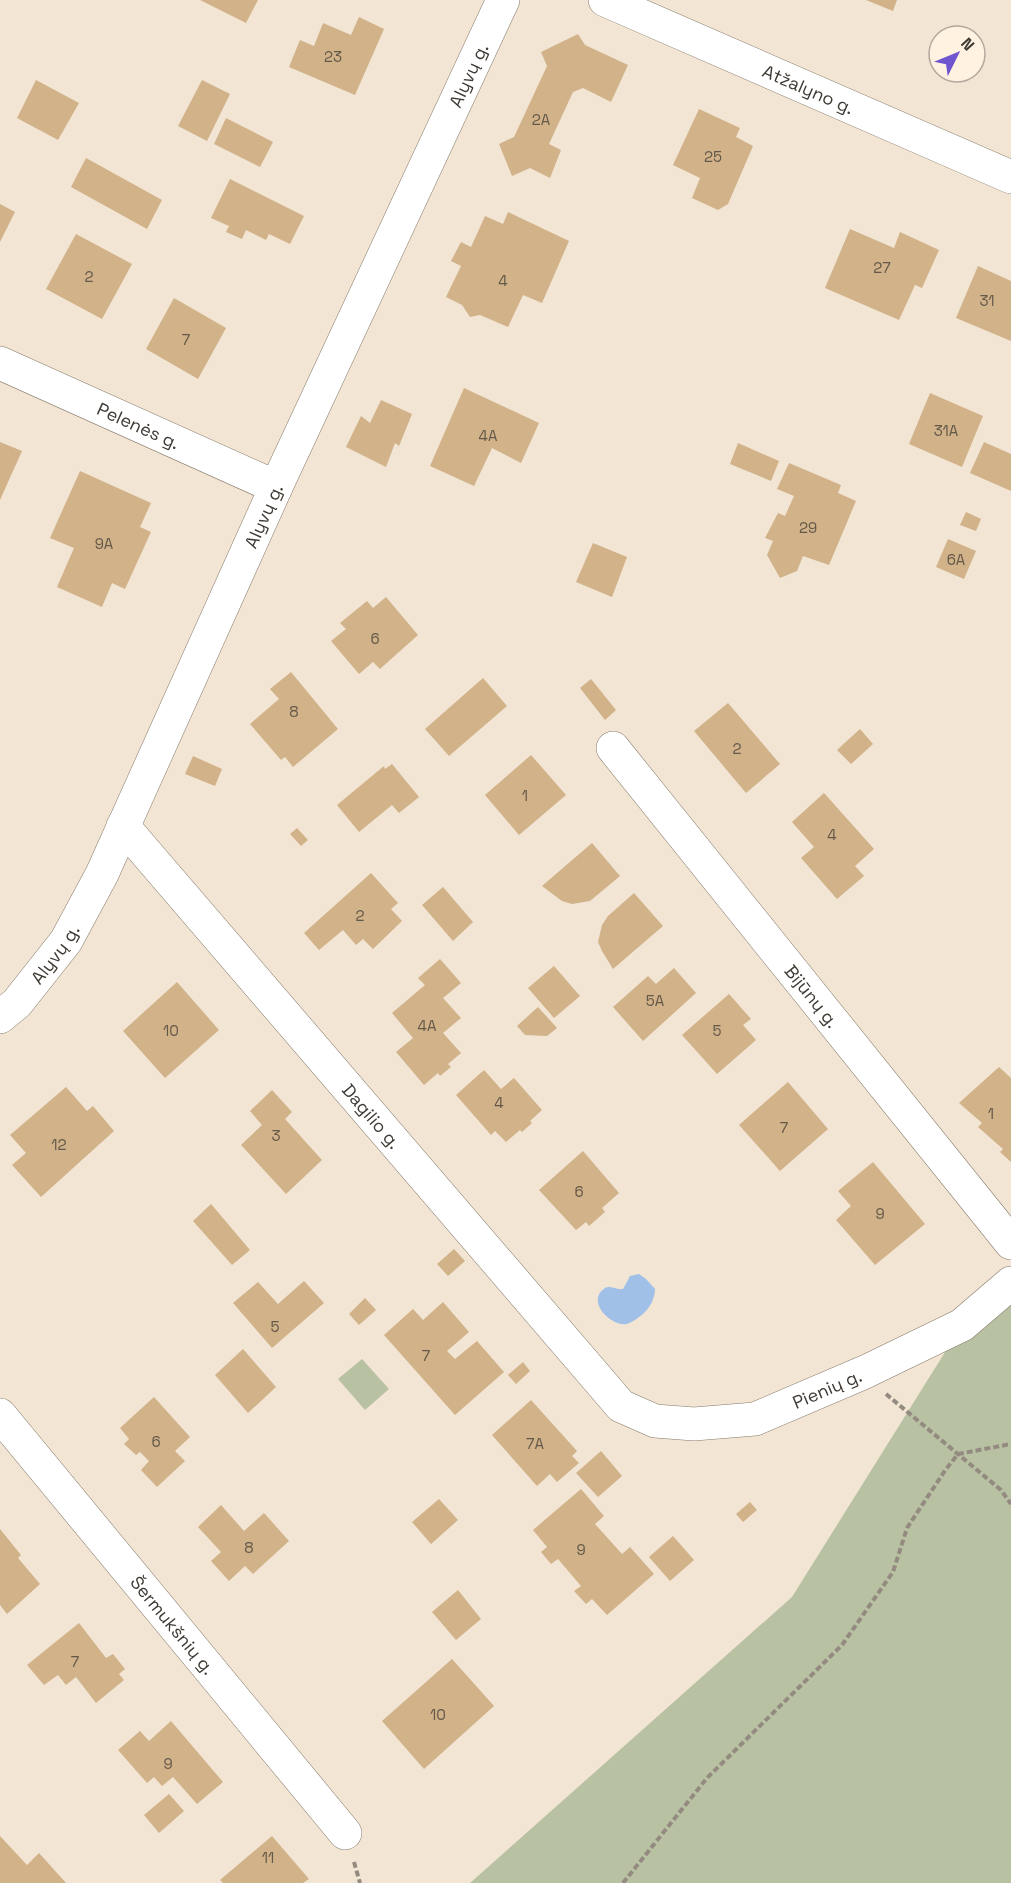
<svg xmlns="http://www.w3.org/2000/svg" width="1011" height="1883" font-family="'Space Grotesk',sans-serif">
<rect width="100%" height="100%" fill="#f2e5d4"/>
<g fill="#b9c1a3">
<polygon points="1011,1283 1011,1883 470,1883 792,1597 962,1325"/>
<polygon points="362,1359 389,1389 365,1410 338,1379"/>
</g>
<path fill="#a1c0e8" d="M639,1274L646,1279L655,1289C655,1298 650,1308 643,1314C639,1317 633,1322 627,1324C611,1327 585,1301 605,1288C610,1285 616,1290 623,1289L630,1276Z"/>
<g fill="#d1b289">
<polygon points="200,0 258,0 246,23"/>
<polygon points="866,0 897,0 893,11"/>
<polygon points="359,17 384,29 355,95 289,67 300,40 314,46 323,23 351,35"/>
<polygon points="578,34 585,45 628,65 611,102 583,88 573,92 549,144 561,150 550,178 530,168 512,176 499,144 514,137 547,66 541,52"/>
<polygon points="36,80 79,103 58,140 17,118"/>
<polygon points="202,80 230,94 207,141 178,126"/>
<polygon points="699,109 740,128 736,137 753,146 728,204 718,210 692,198 700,178 673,165"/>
<polygon points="226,118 273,142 260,167 214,144"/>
<polygon points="86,158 162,200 147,229 71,187"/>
<polygon points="230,179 304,216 290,244 269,234 266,240 246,230 242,239 226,232 229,226 211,218"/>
<polygon points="0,204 15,212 0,242"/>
<polygon points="508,212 569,241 542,303 523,295 508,327 480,315 470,317 462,305 446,297 461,266 451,261 461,242 471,247 485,216 503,224"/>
<polygon points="850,229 894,248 900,232 939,250 922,288 915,285 899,320 825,288"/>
<polygon points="76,234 132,264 102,319 46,289"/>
<polygon points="978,266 1011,281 1011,341 956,318"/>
<polygon points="174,298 226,328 198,379 146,349"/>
<polygon points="464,388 539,423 521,463 492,448 474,486 430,466"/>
<polygon points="930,393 983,416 962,467 909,444"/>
<polygon points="381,400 412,414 399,446 395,443 386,467 346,447 361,416 370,423"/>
<polygon points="0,442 22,451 0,500"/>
<polygon points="984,442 1011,454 1011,491 970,473"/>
<polygon points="738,443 779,461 771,481 730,464"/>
<polygon points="789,463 841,485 838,493 856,501 829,565 803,556 797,571 780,578 767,555 773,541 765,538 778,513 785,516 794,496 777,489"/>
<polygon points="80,471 151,503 140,527 151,532 125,589 112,583 102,607 57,587 74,548 50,538"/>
<polygon points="966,512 981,519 976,531 960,525"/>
<polygon points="948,539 976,551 964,579 936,567"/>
<polygon points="593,543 627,557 612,597 576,582"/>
<polygon points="386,597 418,635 380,669 373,662 359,674 331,641 346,629 340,623 367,601 373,608"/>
<polygon points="291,672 338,729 293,767 285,757 281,760 250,724 279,699 270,689"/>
<polygon points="483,678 507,706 449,756 425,729"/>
<polygon points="591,679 616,710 605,720 580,688"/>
<polygon points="728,703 780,764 746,793 694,731"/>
<polygon points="860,729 873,744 851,764 837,750"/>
<polygon points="531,755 566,795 519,835 485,795"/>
<polygon points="193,756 222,769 215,786 185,774"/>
<polygon points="392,764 419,797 399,813 392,805 359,832 337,805 384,766 385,769"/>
<polygon points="824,793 874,849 855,866 864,876 837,899 801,858 814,847 792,822"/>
<polygon points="297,828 308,840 301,846 290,834"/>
<polygon points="592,843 620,876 590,901 572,904 562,901 542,886"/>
<polygon points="371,873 398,903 391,909 402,921 373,949 363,939 356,945 343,930 319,950 304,933"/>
<polygon points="443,887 473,922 453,941 422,905"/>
<polygon points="634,893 663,926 613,969 602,951 598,942 602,925 608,916"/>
<polygon points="440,959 461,983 443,998 461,1018 443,1033 461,1053 448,1064 451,1067 440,1076 438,1073 424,1085 396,1052 413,1038 392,1013 425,985 418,978"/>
<polygon points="554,966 580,996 554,1018 528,988"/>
<polygon points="674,968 696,993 643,1041 613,1007 648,976 656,984"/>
<polygon points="177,982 219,1030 165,1078 123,1031"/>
<polygon points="729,994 751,1019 743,1025 756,1040 717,1074 682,1035"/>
<polygon points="538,1007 557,1028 547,1036 525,1035 517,1026"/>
<polygon points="999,1067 1011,1078 1011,1162 1000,1152 1003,1149 978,1127 982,1123 959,1103"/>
<polygon points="484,1070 501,1089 514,1078 542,1110 530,1121 532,1123 522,1132 520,1130 506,1142 495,1131 491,1135 456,1095"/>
<polygon points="788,1082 828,1129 780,1171 739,1125"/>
<polygon points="66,1087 87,1111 93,1106 114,1131 41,1197 12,1165 26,1153 10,1135"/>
<polygon points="272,1090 292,1112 285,1119 322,1160 286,1194 241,1145 262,1125 250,1111"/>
<polygon points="583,1151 619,1193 602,1208 605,1212 589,1226 586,1222 576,1230 539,1190"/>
<polygon points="873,1162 925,1224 875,1265 836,1220 851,1206 838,1191"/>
<polygon points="211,1204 250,1250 232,1265 193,1221"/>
<polygon points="454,1249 465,1261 448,1276 437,1264"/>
<polygon points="304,1281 324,1303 272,1348 233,1303 258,1282 278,1304"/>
<polygon points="365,1298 376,1310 359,1325 349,1314"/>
<polygon points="443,1302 469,1332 447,1351 455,1359 477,1341 504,1372 455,1415 384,1335 413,1309 423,1320"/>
<polygon points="243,1349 276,1387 248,1413 215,1375"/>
<polygon points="523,1362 530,1371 516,1384 508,1375"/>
<polygon points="154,1397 190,1437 175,1451 185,1461 157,1487 141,1470 149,1461 140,1452 136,1455 124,1444 129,1439 120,1428"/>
<polygon points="531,1400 577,1451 572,1456 579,1463 557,1482 550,1474 537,1486 492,1435"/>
<polygon points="601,1451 622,1476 598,1497 576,1473"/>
<polygon points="581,1489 604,1516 595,1524 622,1554 630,1547 654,1574 607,1615 592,1599 586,1604 574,1591 581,1586 558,1559 551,1564 541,1552 547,1547 533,1530"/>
<polygon points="439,1499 458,1520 431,1544 412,1522"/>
<polygon points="750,1502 757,1510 743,1522 736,1514"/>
<polygon points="221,1505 244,1531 264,1513 289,1541 253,1574 245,1566 229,1581 211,1561 221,1552 198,1527"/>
<polygon points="0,1529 21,1555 18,1558 40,1584 7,1614 0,1605"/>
<polygon points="673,1536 694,1560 670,1581 649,1557"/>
<polygon points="458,1590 481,1619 456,1640 432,1612"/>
<polygon points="79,1623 106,1658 113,1654 125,1669 119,1674 124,1680 96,1703 76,1677 66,1685 58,1675 44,1685 27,1665"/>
<polygon points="452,1659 494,1706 424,1769 382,1721"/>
<polygon points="171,1721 223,1782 197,1804 173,1777 162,1786 154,1777 147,1783 118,1750 140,1731 149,1741"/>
<polygon points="169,1794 184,1811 159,1833 144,1815"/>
<polygon points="0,1836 27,1865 39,1853 66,1883 0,1883"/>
<polygon points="272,1836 309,1879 303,1883 223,1883 220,1880"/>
</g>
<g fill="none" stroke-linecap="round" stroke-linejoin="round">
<defs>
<g id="street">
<path id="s1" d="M605,0L1011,177"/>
<path id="s2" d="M0,363L276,487"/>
<path id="s3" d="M613,748L1011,1243"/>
<path id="s4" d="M123,826L621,1406L655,1421L694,1424L755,1419L865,1372L962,1325L1011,1283"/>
<path id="s5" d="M0,1017L17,1003L66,941L102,874L276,487L503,0"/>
<path id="s6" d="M0,1415L345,1833"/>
</g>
</defs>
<use href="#street" stroke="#867a6b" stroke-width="34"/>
<g stroke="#948b80" stroke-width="4" stroke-dasharray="6 3" stroke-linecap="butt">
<polyline points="886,1394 1001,1490 1011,1504"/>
<polyline points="354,1862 360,1883"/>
<polyline points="623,1883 707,1778 842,1645 893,1572 907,1528 946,1469 958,1454 1011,1444"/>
</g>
<use href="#street" stroke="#fff" stroke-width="33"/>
</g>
<g text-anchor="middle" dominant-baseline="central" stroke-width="6" stroke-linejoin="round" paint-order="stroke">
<g font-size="15" fill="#645849">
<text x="333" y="56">23</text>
<text x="541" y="119">2A</text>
<text x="713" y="156">25</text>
<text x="882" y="267">27</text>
<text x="89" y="276">2</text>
<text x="503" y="280">4</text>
<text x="987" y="300">31</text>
<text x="186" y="339">7</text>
<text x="946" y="430">31A</text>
<text x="488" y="435">4A</text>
<text x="808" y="527">29</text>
<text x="104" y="543">9A</text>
<text x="956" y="559">6A</text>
<text x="375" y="638">6</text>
<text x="294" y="711">8</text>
<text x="737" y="748">2</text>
<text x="525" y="795">1</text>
<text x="832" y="834">4</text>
<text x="360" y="915">2</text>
<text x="655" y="1000">5A</text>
<text x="427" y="1025">4A</text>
<text x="171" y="1030">10</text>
<text x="717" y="1030">5</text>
<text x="499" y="1102">4</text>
<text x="991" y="1113">1</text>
<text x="784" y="1127">7</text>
<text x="276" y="1135">3</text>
<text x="59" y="1144">12</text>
<text x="579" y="1191">6</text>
<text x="880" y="1213">9</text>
<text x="275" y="1326">5</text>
<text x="426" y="1355">7</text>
<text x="156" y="1441">6</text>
<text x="535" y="1443">7A</text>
<text x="249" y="1547">8</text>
<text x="581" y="1549">9</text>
<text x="75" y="1661">7</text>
<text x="438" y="1714">10</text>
<text x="168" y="1763">9</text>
<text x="268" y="1857">11</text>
</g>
<g font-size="18" fill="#3f3a34" stroke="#fff2e1">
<text stroke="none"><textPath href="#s5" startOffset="1056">Alyvų g.</textPath></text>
<text stroke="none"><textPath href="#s1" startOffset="222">Atžalyno g.</textPath></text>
<text stroke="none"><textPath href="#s2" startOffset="152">Pelenės g.</textPath></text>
<text stroke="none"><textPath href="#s5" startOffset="570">Alyvų g.</textPath></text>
<text stroke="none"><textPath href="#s5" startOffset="84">Alyvų g.</textPath></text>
<text stroke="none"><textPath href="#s3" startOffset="318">Bijūnų g.</textPath></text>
<text stroke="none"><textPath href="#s4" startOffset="382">Dagilio g.</textPath></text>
<text stroke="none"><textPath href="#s4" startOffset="980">Pienių g.</textPath></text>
<text stroke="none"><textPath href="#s6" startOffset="272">Šermukšnių g.</textPath></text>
</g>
</g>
<g transform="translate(957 54) rotate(47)"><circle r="28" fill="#fff2e1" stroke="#b2a89c" stroke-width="1.5"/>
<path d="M0-4.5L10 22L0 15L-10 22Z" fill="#6f55ce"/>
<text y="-9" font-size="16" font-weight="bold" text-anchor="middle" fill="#3f3a34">N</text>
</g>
</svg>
